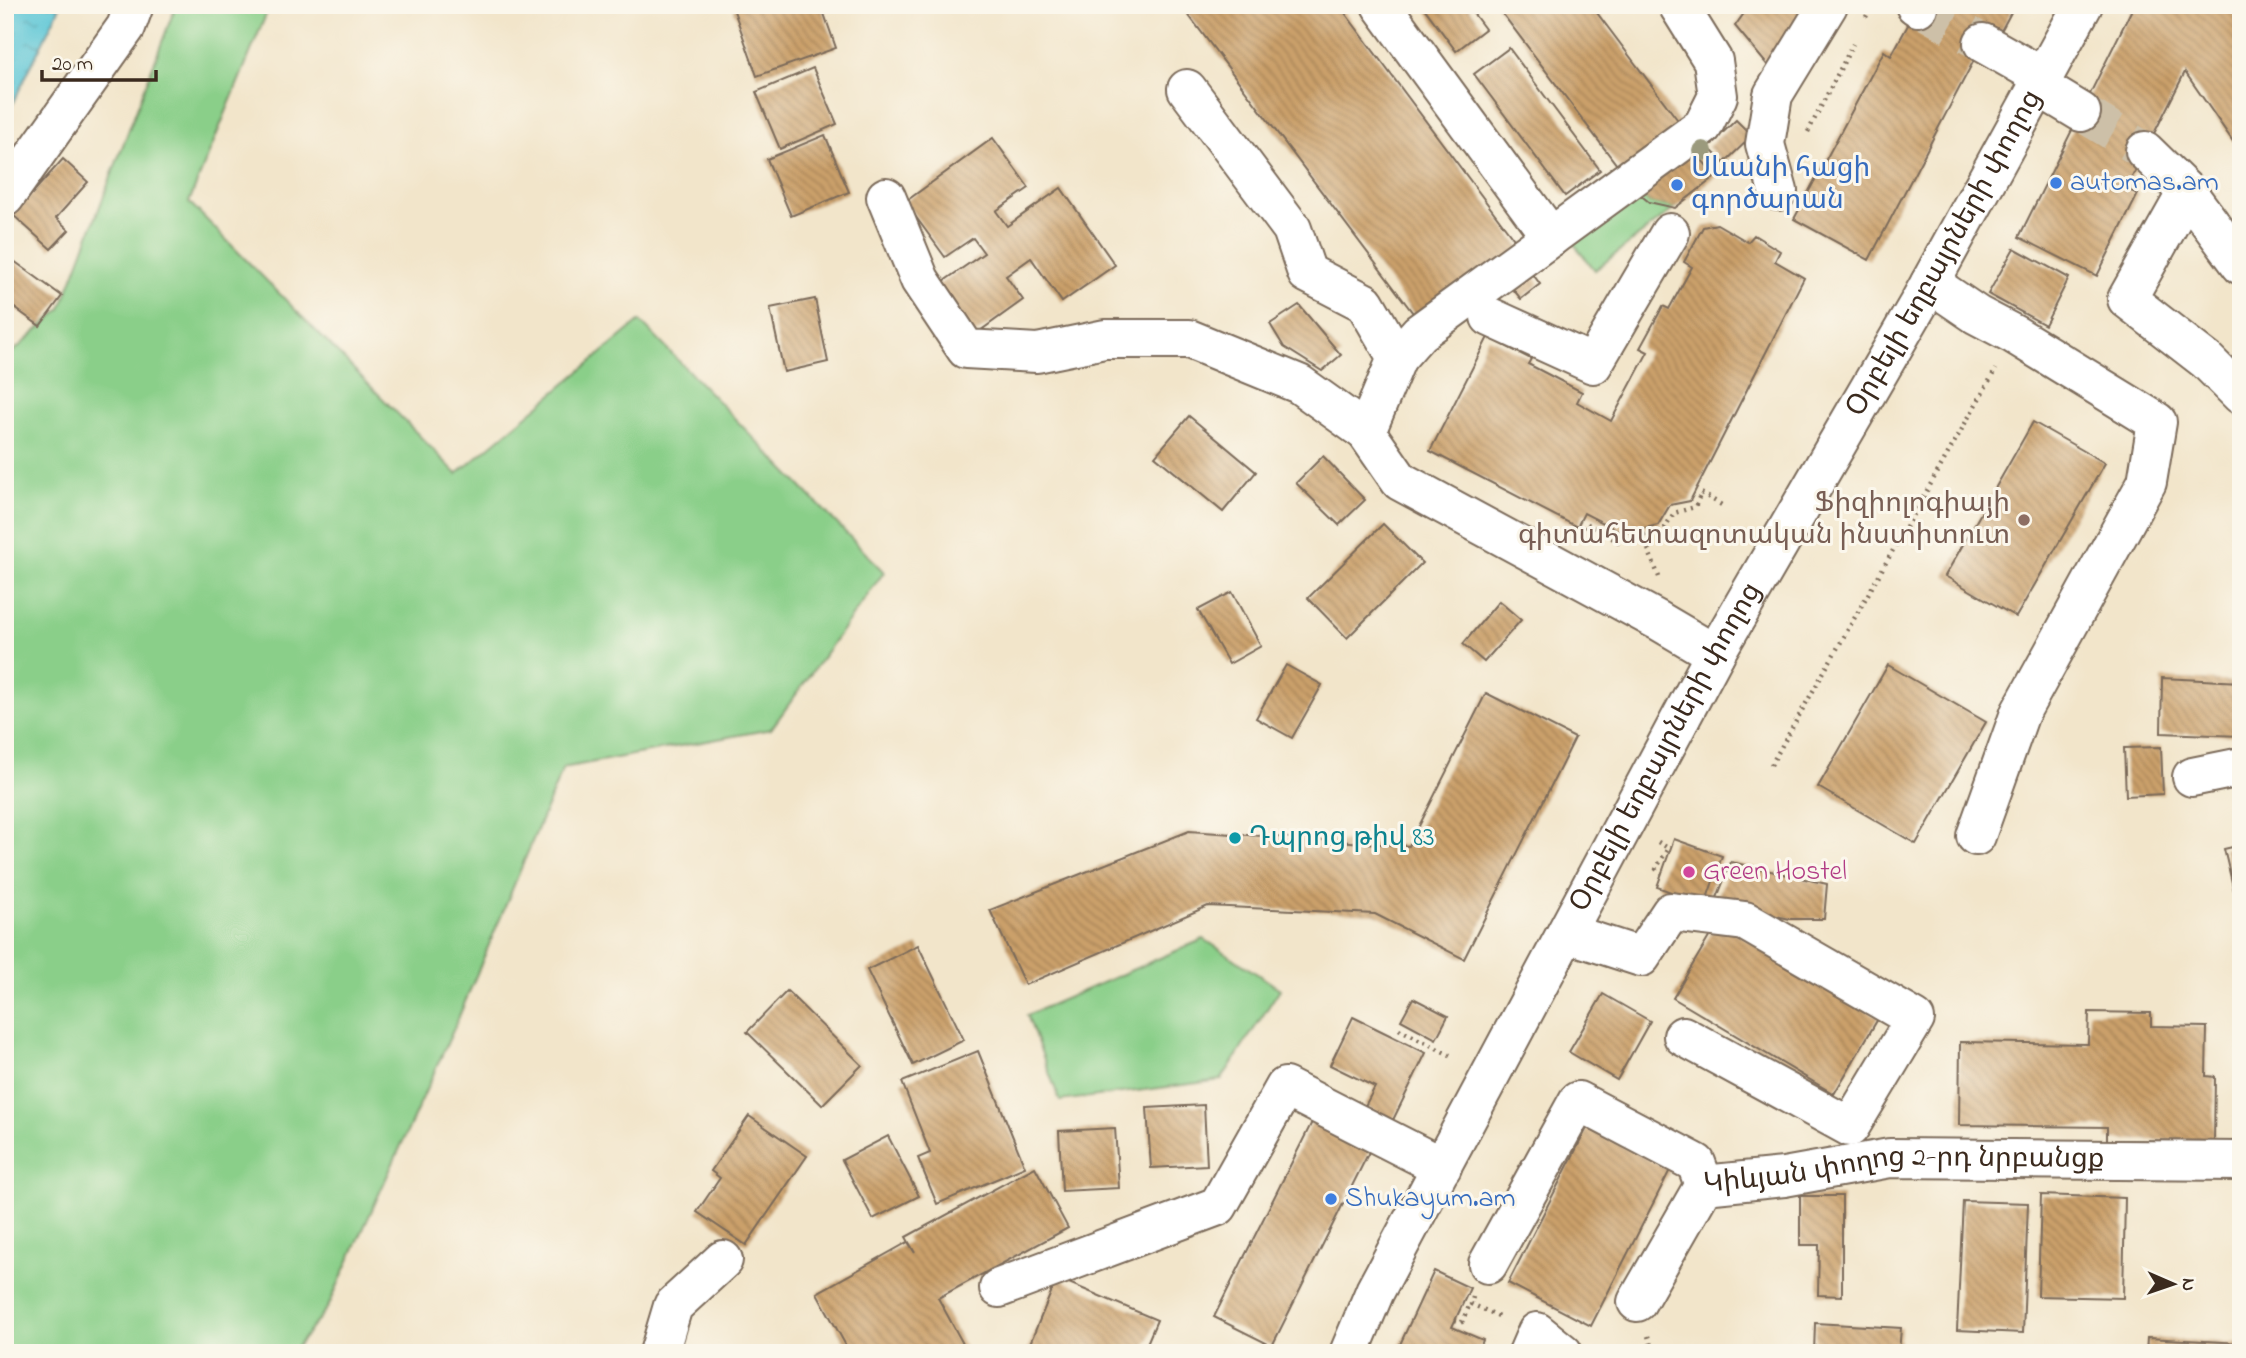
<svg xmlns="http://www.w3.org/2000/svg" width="2246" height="1358" font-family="'Indie Flower','Noto Sans Armenian',sans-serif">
<defs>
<pattern id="water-ripples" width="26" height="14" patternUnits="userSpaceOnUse" patternTransform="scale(1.75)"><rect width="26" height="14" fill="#5cc6d6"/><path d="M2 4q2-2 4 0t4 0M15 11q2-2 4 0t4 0" fill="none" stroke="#4da1ad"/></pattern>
<pattern id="building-back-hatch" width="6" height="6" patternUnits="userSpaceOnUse" patternTransform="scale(1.75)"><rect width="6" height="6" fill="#cba06b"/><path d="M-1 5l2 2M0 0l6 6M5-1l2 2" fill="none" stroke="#a68357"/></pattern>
</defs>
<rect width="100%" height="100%" fill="#fbf7ec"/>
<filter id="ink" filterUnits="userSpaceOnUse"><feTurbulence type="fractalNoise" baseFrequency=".0143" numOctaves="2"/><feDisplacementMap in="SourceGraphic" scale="14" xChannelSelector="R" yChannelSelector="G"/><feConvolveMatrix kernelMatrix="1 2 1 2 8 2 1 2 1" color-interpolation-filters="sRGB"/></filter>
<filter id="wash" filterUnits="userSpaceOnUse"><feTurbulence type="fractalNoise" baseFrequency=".00686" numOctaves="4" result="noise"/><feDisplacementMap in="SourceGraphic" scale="28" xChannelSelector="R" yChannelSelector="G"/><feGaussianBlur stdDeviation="1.57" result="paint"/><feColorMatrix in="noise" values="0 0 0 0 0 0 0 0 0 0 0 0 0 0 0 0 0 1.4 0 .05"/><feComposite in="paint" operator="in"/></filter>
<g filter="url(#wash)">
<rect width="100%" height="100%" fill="#f2e5ca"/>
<g fill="#8acf89" stroke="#627c54" stroke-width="2">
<polygon points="176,5 270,5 189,202 457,474 640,321 884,572 771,729 563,768 455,1026 328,1307 292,1353 5,1353 5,359 61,309"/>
<polygon points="1638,193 1649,202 1675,208 1595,270 1571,240"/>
<polygon points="1204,939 1280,989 1221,1080 1060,1101 1027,1015"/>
</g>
<polygon fill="url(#water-ripples)" stroke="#4c787a" stroke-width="2" points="5,5 61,5 5,119"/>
<g id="blocks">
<g fill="url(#building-back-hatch)">
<polygon points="732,5 821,5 836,48 757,76"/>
<polygon points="1181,5 1339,5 1522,250 1422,325"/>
<polygon points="1422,5 1467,5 1485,29 1456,51"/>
<polygon points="1496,5 1591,5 1683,127 1623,173"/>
<polygon points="1750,5 1812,5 1769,67 1735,26"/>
<polygon points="1919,5 2015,5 1994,44 1983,43 1869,260 1794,219 1884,51 1891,56"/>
<polygon points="2134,5 2235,5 2241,12 2241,153 2185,72 2126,189 2138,194 2097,276 2019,237"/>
<polygon points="1509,48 1600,170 1565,196 1474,74"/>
<polygon points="813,68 837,124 780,149 756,92"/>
<polygon points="1736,120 1752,136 1724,163 1708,147"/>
<polygon points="825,135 849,192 791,216 767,159"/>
<polygon points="993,138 1029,188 996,211 1007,226 1061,188 1115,265 1062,302 1031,258 1006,276 1023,300 970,338 934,288 984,253 973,238 945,257 905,202"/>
<polygon points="1693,150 1716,176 1675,208 1649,202 1638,193"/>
<polygon points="63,159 88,182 56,218 69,230 51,249 13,215"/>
<polygon points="1717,224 1748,242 1754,235 1780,251 1775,261 1804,278 1690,501 1670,505 1658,525 1623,533 1584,513 1577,527 1430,451 1488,337 1531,359 1528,364 1582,392 1577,402 1611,421 1648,352 1640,348 1663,306 1669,309 1692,267 1684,262 1703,227"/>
<polygon points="2014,248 2069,278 2045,325 1988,294"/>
<polygon points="14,261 62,296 40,326 5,301 5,274"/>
<polygon points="1532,273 1540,284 1521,299 1512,288"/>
<polygon points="815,299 828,362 784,372 770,308"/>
<polygon points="1299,305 1341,355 1322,371 1284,347 1270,324"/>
<polygon points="1189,416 1256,472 1223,512 1155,456"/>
<polygon points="2033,422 2105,463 2016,617 1945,576"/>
<polygon points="1323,456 1365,500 1339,525 1296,483"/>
<polygon points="1383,524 1422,563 1347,638 1308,598"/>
<polygon points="1232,592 1261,646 1229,664 1198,610"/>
<polygon points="1499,601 1521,620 1484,662 1463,644"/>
<polygon points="1286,665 1322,685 1292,738 1256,718"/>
<polygon points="1888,665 1986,722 1916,844 1818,787"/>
<polygon points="2162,678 2241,682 2241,736 2161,733"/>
<polygon points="1486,693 1575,738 1464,959 1375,914 1208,906 1025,985 990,910 1189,831 1409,846"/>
<polygon points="2161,747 2163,794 2126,796 2124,748"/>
<polygon points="1674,839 1722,856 1705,904 1657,887"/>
<polygon points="2241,845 2241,915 2240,916 2224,849"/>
<polygon points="1731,862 1827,884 1824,919 1790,919 1715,903"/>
<polygon points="1718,922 1879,1017 1834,1094 1673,998"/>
<polygon points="918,945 964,1040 913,1065 867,970"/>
<polygon points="787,991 862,1065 822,1105 747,1032"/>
<polygon points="1603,994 1650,1021 1617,1080 1569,1052"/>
<polygon points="1413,998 1448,1016 1436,1039 1401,1020"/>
<polygon points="2089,1012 2151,1013 2151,1026 2207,1027 2206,1076 2215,1077 2214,1141 2107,1140 2107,1127 1959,1125 1960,1042 2088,1044"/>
<polygon points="1353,1017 1426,1053 1393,1120 1365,1106 1375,1087 1330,1065"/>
<polygon points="978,1051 1025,1167 937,1204 918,1158 930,1153 902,1082"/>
<polygon points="1204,1105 1207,1165 1151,1168 1147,1108"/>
<polygon points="749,1116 807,1156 746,1245 697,1212 720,1178 711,1171"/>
<polygon points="1312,1122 1369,1152 1272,1346 1214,1317"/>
<polygon points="1115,1128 1119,1188 1062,1191 1059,1131"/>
<polygon points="1587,1128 1670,1170 1591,1326 1508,1283"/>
<polygon points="888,1136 919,1196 873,1219 842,1160"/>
<polygon points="1035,1167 1068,1228 938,1298 968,1353 850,1353 817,1293 908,1242 915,1253 906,1237"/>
<polygon points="2041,1195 2125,1198 2123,1298 2038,1296"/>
<polygon points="1800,1196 1842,1196 1842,1296 1818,1295 1819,1245 1800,1245"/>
<polygon points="1963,1201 2028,1203 2023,1333 1957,1330"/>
<polygon points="1434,1271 1470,1288 1452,1327 1483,1340 1478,1353 1396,1353"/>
<polygon points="1057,1278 1157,1320 1143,1353 1026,1353"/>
<polygon points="1815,1323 1901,1328 1899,1353 1814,1353"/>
<polygon points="2147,1338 2241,1343 2241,1353 2146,1353"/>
</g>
</g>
</g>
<g filter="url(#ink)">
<use href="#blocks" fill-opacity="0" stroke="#7b6b5a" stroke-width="2"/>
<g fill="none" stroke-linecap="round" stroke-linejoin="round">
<g stroke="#cdc0a8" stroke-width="38" stroke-dasharray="38 19" stroke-linecap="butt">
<polyline points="1918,7 1983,43"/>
<polyline points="2081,112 2145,151"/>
</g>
<defs>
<g id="minor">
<polyline points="1381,5 1551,237"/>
<polyline points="1915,5 1918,7"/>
<polyline points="1983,43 2043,77"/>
<polyline points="2038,86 2081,112"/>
<polyline points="1187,89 1292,229 1307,273 1365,303 1397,358"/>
<polyline points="2145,151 2187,192"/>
<polyline points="1778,191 1765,144 1773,95 1828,5"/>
<polyline points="5,197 126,27 134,5"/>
<polyline points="886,197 920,280 966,349 1037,353 1105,339 1189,339 1299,384 1366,432 1400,481 1659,621 1715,654"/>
<polyline points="2241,265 2187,192 2127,299 2207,361 2241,395"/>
<polyline points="1930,283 1977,315 2015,335 2157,422 2147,482 2020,713 1976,836"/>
<polyline points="1490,317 1593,364 1670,233"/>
<polyline points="1366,432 1397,358 1419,333 1703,126 1718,96 1713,61 1678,5"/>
<polyline points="2192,777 2241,767"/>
<polyline points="1567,933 1641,957 1671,912 1745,921 1915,1019 1850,1127 1683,1036"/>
<polyline points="1488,1264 1578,1101 1696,1163 1704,1185"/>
<polyline points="999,1288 1218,1206 1285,1087 1442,1167"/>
<path id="s1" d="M1637,1302L1704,1185L1784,1177L1890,1158L2241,1161"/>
<polyline points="659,1353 673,1306 723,1260"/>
<path id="s2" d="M1349,1353L1375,1291L1715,654L1919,303L2083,5"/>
<polyline points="1528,1353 1537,1332 1563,1353"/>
</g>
</defs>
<use href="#minor" stroke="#7b6b5a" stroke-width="42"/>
<g stroke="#7b6b5a" stroke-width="4.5" stroke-dasharray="2 5" stroke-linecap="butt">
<polyline points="1866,17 1872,5"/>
<polyline points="1808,132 1853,44"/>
<polyline points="1580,534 1586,523 1619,542 1663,530 1674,513 1695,507 1701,493 1725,507"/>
<polyline points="1643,536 1659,577"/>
<polyline points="1771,765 1996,369"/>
<polyline points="1658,842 1668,848 1656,869 1662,873"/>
<polyline points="1399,1029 1450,1055"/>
<polyline points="1473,1297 1471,1304 1501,1317"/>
<polyline points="1455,1320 1462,1322 1470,1304"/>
<polyline points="1648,1336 1653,1351 1652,1353"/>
</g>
<use href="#minor" stroke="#fff" stroke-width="38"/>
</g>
<circle fill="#9b9a7d" cx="1703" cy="151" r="10"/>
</g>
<g fill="#3f7fe0" stroke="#fbf7ec" stroke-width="2.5">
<circle cx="2056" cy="183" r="7"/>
<circle cx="1677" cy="185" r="7"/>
<circle cx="1331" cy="1199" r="7"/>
</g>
<circle fill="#8d6e63" stroke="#fbf7ec" stroke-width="2.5" cx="2024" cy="520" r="7"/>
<circle fill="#0f9aa8" stroke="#fbf7ec" stroke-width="2.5" cx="1235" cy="838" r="7"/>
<circle fill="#d1479c" stroke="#fbf7ec" stroke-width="2.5" cx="1689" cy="872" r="7"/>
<g text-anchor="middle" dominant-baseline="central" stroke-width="6" stroke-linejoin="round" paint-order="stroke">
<g font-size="28" fill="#366cbe" stroke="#fbf7ec" text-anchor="start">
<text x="1691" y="169">Սևանի հացի<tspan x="1691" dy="32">գործարան</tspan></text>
<text x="2070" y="183">automas.am</text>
<text x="1345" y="1199">Shukayum.am</text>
</g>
<g font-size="28" fill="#3b2a1e" stroke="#fbf7ec">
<text stroke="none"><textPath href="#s2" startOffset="1251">Օրբելի եղբայրների փողոց</textPath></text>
<text stroke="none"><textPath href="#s2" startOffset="684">Օրբելի եղբայրների փողոց</textPath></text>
<text stroke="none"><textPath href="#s1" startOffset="336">Կիևյան փողոց 2-րդ նրբանցք</textPath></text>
</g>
<g font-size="28" fill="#785e54" stroke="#fbf7ec" text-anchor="end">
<text x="2010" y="504">Ֆիզիոլոգիայի<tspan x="2010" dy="32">գիտահետազոտական ինստիտուտ</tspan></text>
</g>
<g font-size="28" fill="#0d838f" stroke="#fbf7ec" text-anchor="start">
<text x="1249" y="838">Դպրոց թիվ 83</text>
</g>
<g font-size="28" fill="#b23c85" stroke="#fbf7ec" text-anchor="start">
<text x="1703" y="872">Green Hostel</text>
</g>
</g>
<rect width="2246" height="1358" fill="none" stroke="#fbf7ec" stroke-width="28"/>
<g transform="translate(2173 1284) rotate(92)" stroke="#fbf7ec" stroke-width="5" paint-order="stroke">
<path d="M0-5L12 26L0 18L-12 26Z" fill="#3b2a1e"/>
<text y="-10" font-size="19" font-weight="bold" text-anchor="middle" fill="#3b2a1e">N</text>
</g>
<path d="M42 70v10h114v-10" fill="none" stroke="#3b2a1e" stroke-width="3.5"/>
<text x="52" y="70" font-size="21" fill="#3b2a1e" stroke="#fbf7ec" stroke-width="5" paint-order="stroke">20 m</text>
</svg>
